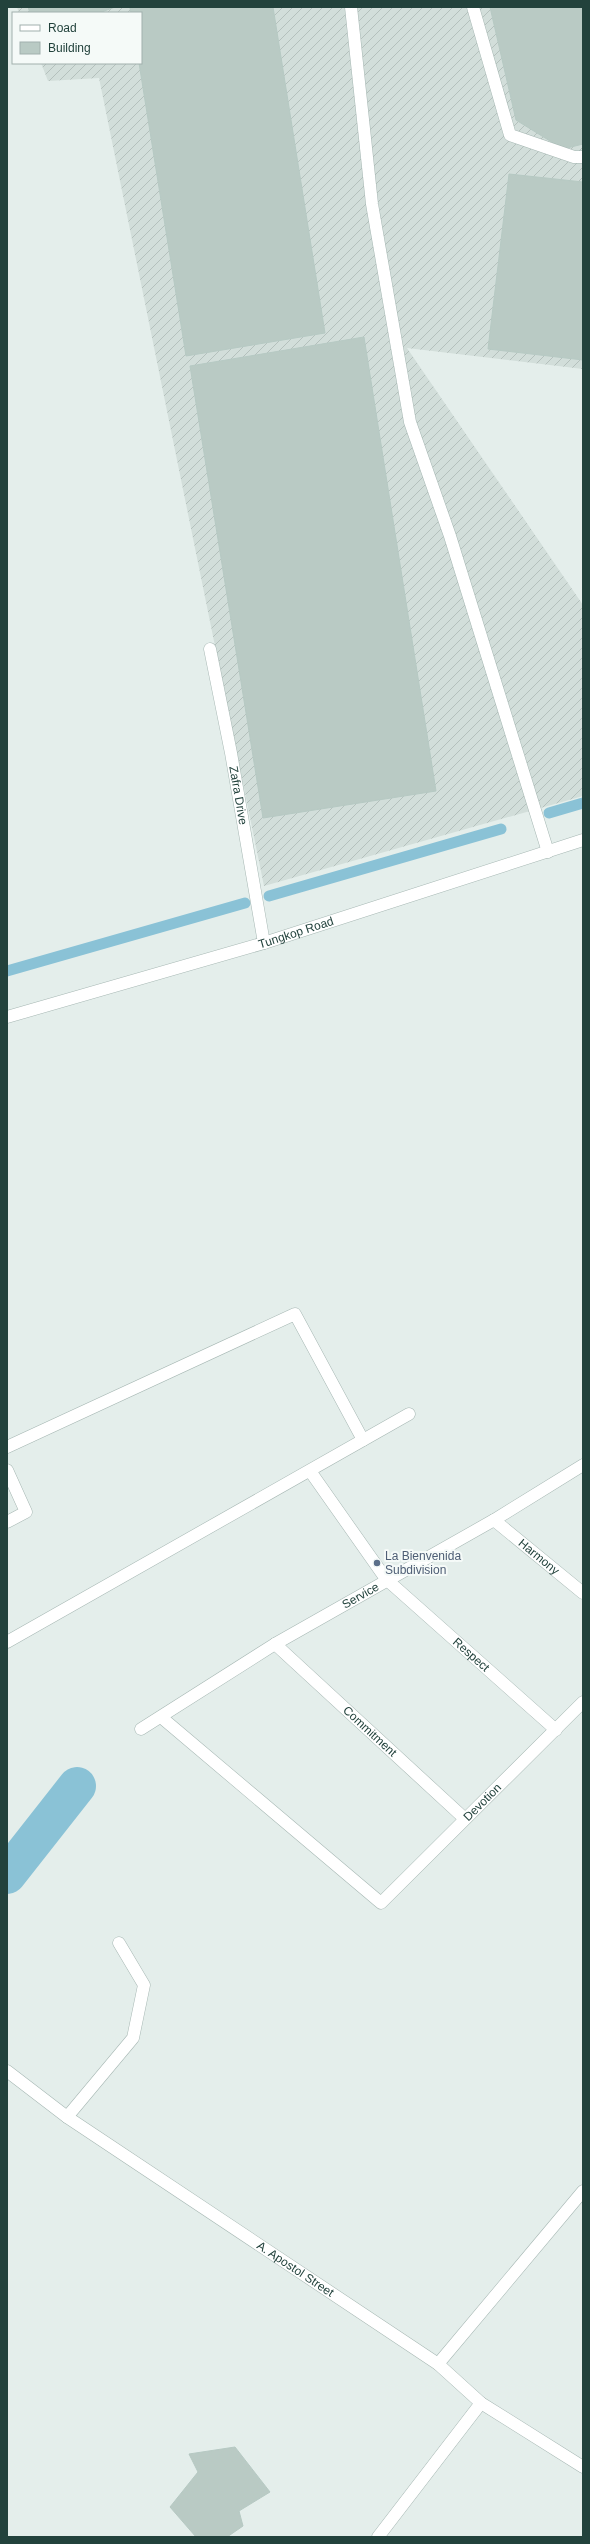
<svg xmlns="http://www.w3.org/2000/svg" width="590" height="2544" font-family="Helvetica,sans-serif">
<defs>
<pattern id="industrial-furrows" width="10" height="10" patternUnits="userSpaceOnUse"><rect width="10" height="10" fill="#d2deda"/><path d="M-1 1l2-2M0 10L10 0M9 11l2-2" fill="none" stroke="#b4c0bc"/></pattern>
</defs>
<rect width="100%" height="100%" fill="#e4eeeb"/>
<polygon fill="url(#industrial-furrows)" points="17,7 583,7 583,369 407,348 583,605 583,796 264,886 99,78 48,81 41,63 141,63 141,13 19,13"/>
<g fill="none" stroke-linecap="round" stroke-linejoin="round">
<g stroke="#8ac2d6" stroke-width="11">
<polyline points="549,813 583,803"/>
<polyline points="269,896 501,829"/>
<polyline points="7,971 245,903"/>
</g>
<polyline stroke="#8ac2d6" stroke-width="38" points="7,1875 77,1786"/>
</g>
<g fill="#b9cac4" stroke="#b6c9c3">
<polygon points="28,7 115,7 99,13 30,13"/>
<polygon points="136,7 273,7 325,333 186,356 139,63 141,13 131,13 130,8"/>
<polygon points="490,7 583,7 583,144 563,149 516,120"/>
<polygon points="509,174 583,182 583,360 488,349"/>
<polygon points="364,337 436,791 263,818 190,366"/>
<polygon points="235,2447 270,2492 239,2511 243,2526 227,2537 196,2537 170,2507 198,2472 189,2454"/>
</g>
<g fill="none" stroke-linecap="round" stroke-linejoin="round">
<defs>
<g id="minor">
<polyline points="351,7 372,204 410,422 450,536 548,852"/>
<polyline points="473,7 510,135 574,157 583,157"/>
<path id="s1" d="M210,649L231,753L264,943"/>
<path id="s2" d="M7,1017L264,943L583,840"/>
<polyline points="7,1447 295,1314 363,1440"/>
<polyline points="7,1470 26,1512 7,1522"/>
<path id="s3" d="M310,1471L386,1579L556,1730"/>
<path id="s4" d="M494,1520L583,1593"/>
<polyline points="7,1642 409,1414"/>
<path id="s5" d="M275,1644L464,1818"/>
<path id="s6" d="M161,1717L381,1903L583,1702"/>
<path id="s7" d="M141,1729L275,1644L494,1520L583,1465"/>
<path id="s8" d="M7,2071L67,2117L438,2364L481,2403L583,2467"/>
<polyline points="67,2117 133,2038 144,1985 119,1943"/>
<polyline points="438,2364 583,2191"/>
<polyline points="378,2537 481,2403"/>
</g>
</defs>
<use href="#minor" stroke="#a6b7b3" stroke-width="13"/>
<use href="#minor" stroke="#fff" stroke-width="12"/>
</g>
<circle fill="#5c6f8a" stroke="#f5faf8" stroke-width="1.5" cx="377" cy="1563" r="4"/>
<g text-anchor="middle" dominant-baseline="central" stroke-width="4" stroke-linejoin="round" paint-order="stroke">
<g font-size="12" fill="#22423c" stroke="#f5faf8">
<text stroke="none"><textPath href="#s1" startOffset="149">Zafra Drive</textPath></text>
<text stroke="none"><textPath href="#s2" startOffset="301">Tungkop Road</textPath></text>
<text stroke="none"><textPath href="#s4" startOffset="58">Harmony</textPath></text>
<text stroke="none"><textPath href="#s7" startOffset="257">Service</textPath></text>
<text stroke="none"><textPath href="#s3" startOffset="246">Respect</textPath></text>
<text stroke="none"><textPath href="#s5" startOffset="129">Commitment</textPath></text>
<text stroke="none"><textPath href="#s6" startOffset="431">Devotion</textPath></text>
<text stroke="none"><textPath href="#s8" startOffset="350">A. Apostol Street</textPath></text>
</g>
<g font-size="12" fill="#4e5e75" stroke="#f5faf8" text-anchor="start">
<text x="385" y="1556">La Bienvenida<tspan x="385" dy="14">Subdivision</tspan></text>
</g>
</g>
<rect width="590" height="2544" fill="none" stroke="#22423c" stroke-width="16"/>
<rect x="12" y="12" width="130" height="52" fill="#f5faf8" stroke="#a1b0ad"/>
<rect x="20" y="25" width="20" height="6" fill="#ffffff" stroke="#a1b0ad"/>
<text x="48" y="32" font-size="12" fill="#22423c">Road</text>
<rect x="20" y="42" width="20" height="12" fill="#b9cac4" stroke="#a1b0ad"/>
<text x="48" y="52" font-size="12" fill="#22423c">Building</text>
</svg>
